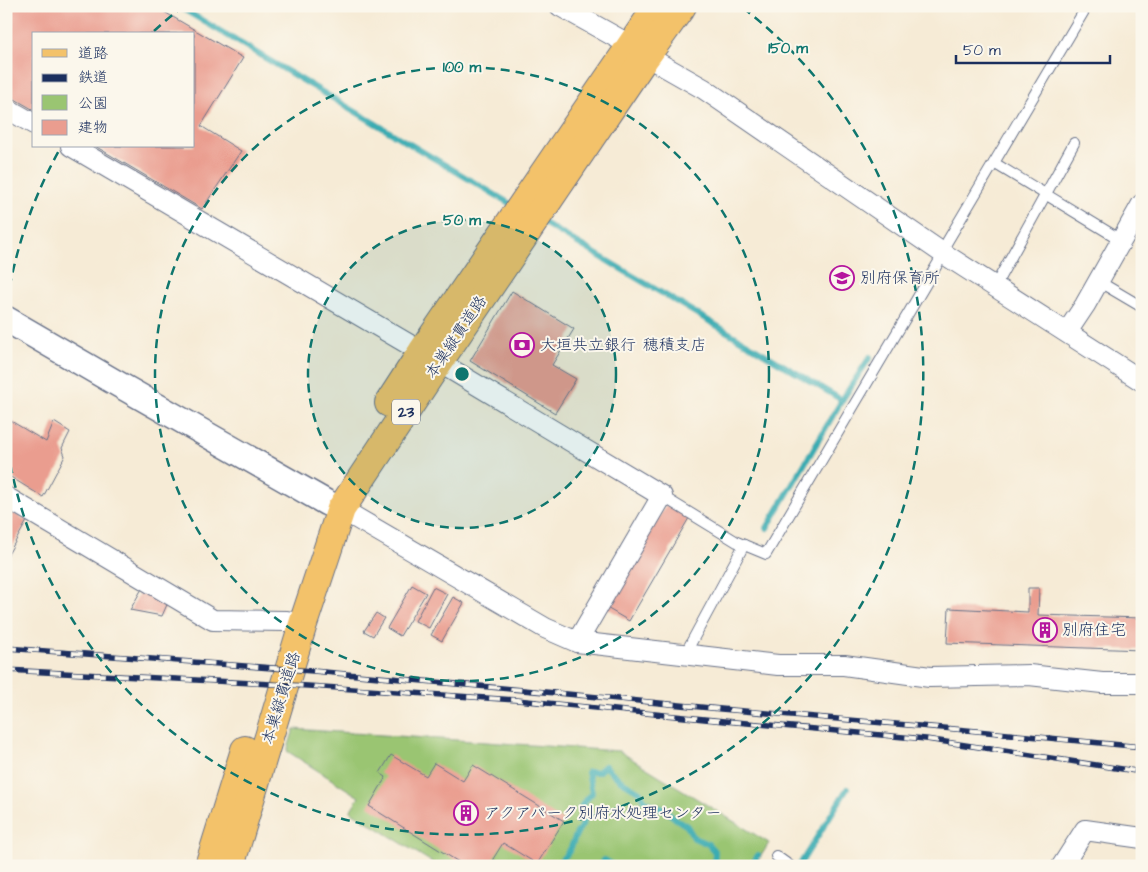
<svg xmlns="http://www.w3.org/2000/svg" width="1148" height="872" font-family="'Architects Daughter','Klee One',sans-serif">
<rect width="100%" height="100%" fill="#fbf7ec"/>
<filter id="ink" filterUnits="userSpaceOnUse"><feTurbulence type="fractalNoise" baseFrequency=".02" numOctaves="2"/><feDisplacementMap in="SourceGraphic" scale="10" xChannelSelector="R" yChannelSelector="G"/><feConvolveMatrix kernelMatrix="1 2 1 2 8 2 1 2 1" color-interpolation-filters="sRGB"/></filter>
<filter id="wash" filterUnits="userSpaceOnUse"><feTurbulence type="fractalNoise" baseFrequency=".0096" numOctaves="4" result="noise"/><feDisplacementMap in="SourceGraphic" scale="20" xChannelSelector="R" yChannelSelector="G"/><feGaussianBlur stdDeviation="1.12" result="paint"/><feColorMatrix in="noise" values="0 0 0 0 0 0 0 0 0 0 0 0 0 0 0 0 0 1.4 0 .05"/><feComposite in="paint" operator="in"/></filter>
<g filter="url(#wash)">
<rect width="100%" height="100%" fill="#f6ebd6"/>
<polygon fill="#9ac572" stroke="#5a7a68" points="294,729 619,751 769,843 755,866 438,866 350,811 359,797 287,751"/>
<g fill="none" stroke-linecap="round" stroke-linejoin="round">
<g stroke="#3aacb2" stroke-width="6">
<polyline points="178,6 514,206"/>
<polyline points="542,222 842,400"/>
<polyline points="767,528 842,400 870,357"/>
<path d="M561,860C574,849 571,843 578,831C582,826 584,822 586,816L580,809L584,802L592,793L588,772H598L605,766L620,780L640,792L644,800L656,807L664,809L676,819L687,826L694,838L708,844L715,852L714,866"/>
<polyline points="601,866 604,860 614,866"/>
<polyline points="751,866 758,855"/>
<polyline points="799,866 847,789"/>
</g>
</g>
<g id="blocks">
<g fill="#ea9d8f">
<polygon points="6,6 154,6 243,58 201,126 241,151 202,209 95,146 194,146 194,34 34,34 34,110 6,94"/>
<polygon points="512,291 574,329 552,365 576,379 555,413 470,361"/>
<polygon points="6,418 46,442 54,422 70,432 62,448 65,456 43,497 9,476 6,481"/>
<polygon points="666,505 689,518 629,621 605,607"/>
<polygon points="12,512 27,521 6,558 6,521"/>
<polygon points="144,585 169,600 162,616 130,610"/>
<polygon points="412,585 426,593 400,636 387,628"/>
<polygon points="433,587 447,594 429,628 415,621"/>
<polygon points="1028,588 1039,588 1038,615 1142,618 1142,650 947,643 949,608 1028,612"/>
<polygon points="453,597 464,603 442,641 431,635"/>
<polygon points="376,613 384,618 373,636 364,631"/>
<polygon points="391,755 426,776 434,763 463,781 473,765 564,821 537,864 503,843 493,859 504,866 465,866 369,806 386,777 380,773"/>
</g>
</g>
</g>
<g filter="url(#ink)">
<use href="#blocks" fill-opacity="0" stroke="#687188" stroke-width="1"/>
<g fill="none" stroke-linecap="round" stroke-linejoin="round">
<defs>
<g id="service">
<polyline points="994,163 1121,240"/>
<polyline points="941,252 1087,6"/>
<polyline points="1098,281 1142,307"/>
<polyline points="995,286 1074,143"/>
<polyline points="662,496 737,542 766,554 944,253"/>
<polyline points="685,654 744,545"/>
<polyline points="776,856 790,866"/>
</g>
<g id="minor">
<polyline points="560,6 630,45 646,56 704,89 941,252 1142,381"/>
<polyline points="6,108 34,124"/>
<polyline points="71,146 422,352 662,496 577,642"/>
<polyline points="1067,332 1085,305 1142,204"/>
<polyline points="6,497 213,620 287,621 303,624"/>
<polyline points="341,509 545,628 577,642 778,665 844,665 930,677 1029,675 1102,683 1142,683"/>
<polyline points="1062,866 1085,830 1142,838"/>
</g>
<polyline id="tertiary" points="6,319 111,380 327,503 341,509"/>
<g id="primary">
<polyline points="389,403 422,352 658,6"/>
<polyline points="209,866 245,750"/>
<polyline points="230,866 303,624 341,509 438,363 646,56 682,6"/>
</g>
</defs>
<use href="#service" stroke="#687188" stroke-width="12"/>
<use href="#minor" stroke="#687188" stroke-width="22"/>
<use href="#tertiary" stroke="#687188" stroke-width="28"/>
<use href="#primary" stroke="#687188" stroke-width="30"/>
<use href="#service" stroke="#fff" stroke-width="10"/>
<use href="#minor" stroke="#fff" stroke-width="20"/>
<use href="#tertiary" stroke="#fff" stroke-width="25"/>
<use href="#primary" stroke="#f3c26a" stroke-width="28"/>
<defs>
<g id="rail">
<polyline points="6,648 313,671 567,694 721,709 966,730 1142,747"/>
<polyline points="6,670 308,686 517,700 724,721 926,739 1142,772"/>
</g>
</defs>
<use href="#rail" stroke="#1b2f5e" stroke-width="5.5"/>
<use href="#rail" stroke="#fbf7ec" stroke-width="4" stroke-dasharray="11" stroke-linecap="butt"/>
</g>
</g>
<circle cx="462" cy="374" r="154" fill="#0f766e" fill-opacity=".12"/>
<g fill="none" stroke="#0f766e" stroke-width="2.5" stroke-dasharray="9 6">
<circle cx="462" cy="374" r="154"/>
<circle cx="462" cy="374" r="307"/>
<path d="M7 302A461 461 0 0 1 61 147M154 31A461 461 0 0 1 181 8M743 8A461 461 0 1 1 7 446"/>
</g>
<defs>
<symbol id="school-ring" viewBox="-11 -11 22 22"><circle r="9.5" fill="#fbf7ec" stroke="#b5179e" stroke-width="1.5"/><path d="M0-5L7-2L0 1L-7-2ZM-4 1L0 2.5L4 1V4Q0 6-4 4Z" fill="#b5179e"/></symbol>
<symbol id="bank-ring" viewBox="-11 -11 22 22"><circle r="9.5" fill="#fbf7ec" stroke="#b5179e" stroke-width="1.5"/><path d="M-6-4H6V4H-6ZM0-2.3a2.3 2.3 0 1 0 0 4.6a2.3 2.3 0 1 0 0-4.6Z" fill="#b5179e"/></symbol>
<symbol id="building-ring" viewBox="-11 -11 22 22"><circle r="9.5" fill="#fbf7ec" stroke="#b5179e" stroke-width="1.5"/><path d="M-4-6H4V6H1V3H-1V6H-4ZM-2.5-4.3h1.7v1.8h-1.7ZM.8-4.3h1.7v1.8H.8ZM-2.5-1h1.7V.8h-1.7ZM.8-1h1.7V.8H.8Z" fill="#b5179e"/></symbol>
</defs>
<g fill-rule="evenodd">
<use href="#school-ring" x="828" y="264" width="28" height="28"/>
<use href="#bank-ring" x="508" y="331" width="28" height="28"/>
<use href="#building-ring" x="1031" y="616" width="28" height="28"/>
<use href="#building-ring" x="452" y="799" width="28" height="28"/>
</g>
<g text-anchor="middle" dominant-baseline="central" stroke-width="4" stroke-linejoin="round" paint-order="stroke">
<rect fill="#fbf7ec" stroke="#5e6b89" stroke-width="1" x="392" y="399.5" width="28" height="25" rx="4"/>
<g font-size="15" font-weight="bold" fill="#1b2f5e">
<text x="406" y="412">23</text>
</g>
<g font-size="16" fill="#1b2f5e" stroke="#fbf7ec" text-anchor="start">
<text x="860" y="278">別府保育所</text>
<text x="540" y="345">大垣共立銀行 穂積支店</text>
<text x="1062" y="630">別府住宅</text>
<text x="484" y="813">アクアパーク別府水処理センター</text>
</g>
<g font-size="16" fill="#1b2f5e" stroke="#fbf7ec">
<text transform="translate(456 337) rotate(-56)">本巣縦貫道路</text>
<text transform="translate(281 698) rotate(-73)">本巣縦貫道路</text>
</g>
</g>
<circle cx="462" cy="374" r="8" fill="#0f766e" stroke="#fbf7ec" stroke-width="2.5"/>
<g font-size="15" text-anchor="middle" font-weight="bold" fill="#0f766e" stroke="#fbf7ec" stroke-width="4" stroke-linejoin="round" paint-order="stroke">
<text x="788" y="53">150 m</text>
<text x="462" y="72">100 m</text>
<text x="462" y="225">50 m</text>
</g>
<rect width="1148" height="872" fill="none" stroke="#fbf7ec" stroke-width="25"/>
<rect x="32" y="32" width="162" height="115" fill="#fbf7ec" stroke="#a1a7b3"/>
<rect x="42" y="49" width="25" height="8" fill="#f3c26a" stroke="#a1a7b3"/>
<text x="78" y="58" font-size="15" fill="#1b2f5e">道路</text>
<rect x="42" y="74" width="25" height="8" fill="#1b2f5e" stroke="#a1a7b3"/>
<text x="78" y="82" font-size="15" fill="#1b2f5e">鉄道</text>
<rect x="42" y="95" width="25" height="15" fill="#9ac572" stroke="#a1a7b3"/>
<text x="78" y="108" font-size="15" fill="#1b2f5e">公園</text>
<rect x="42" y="120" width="25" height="15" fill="#ea9d8f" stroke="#a1a7b3"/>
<text x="78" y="132" font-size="15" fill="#1b2f5e">建物</text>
<path d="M956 55v8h154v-8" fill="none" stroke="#1b2f5e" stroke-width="2.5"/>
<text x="963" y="55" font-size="15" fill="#1b2f5e" stroke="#fbf7ec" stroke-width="4" paint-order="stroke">50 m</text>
</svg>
